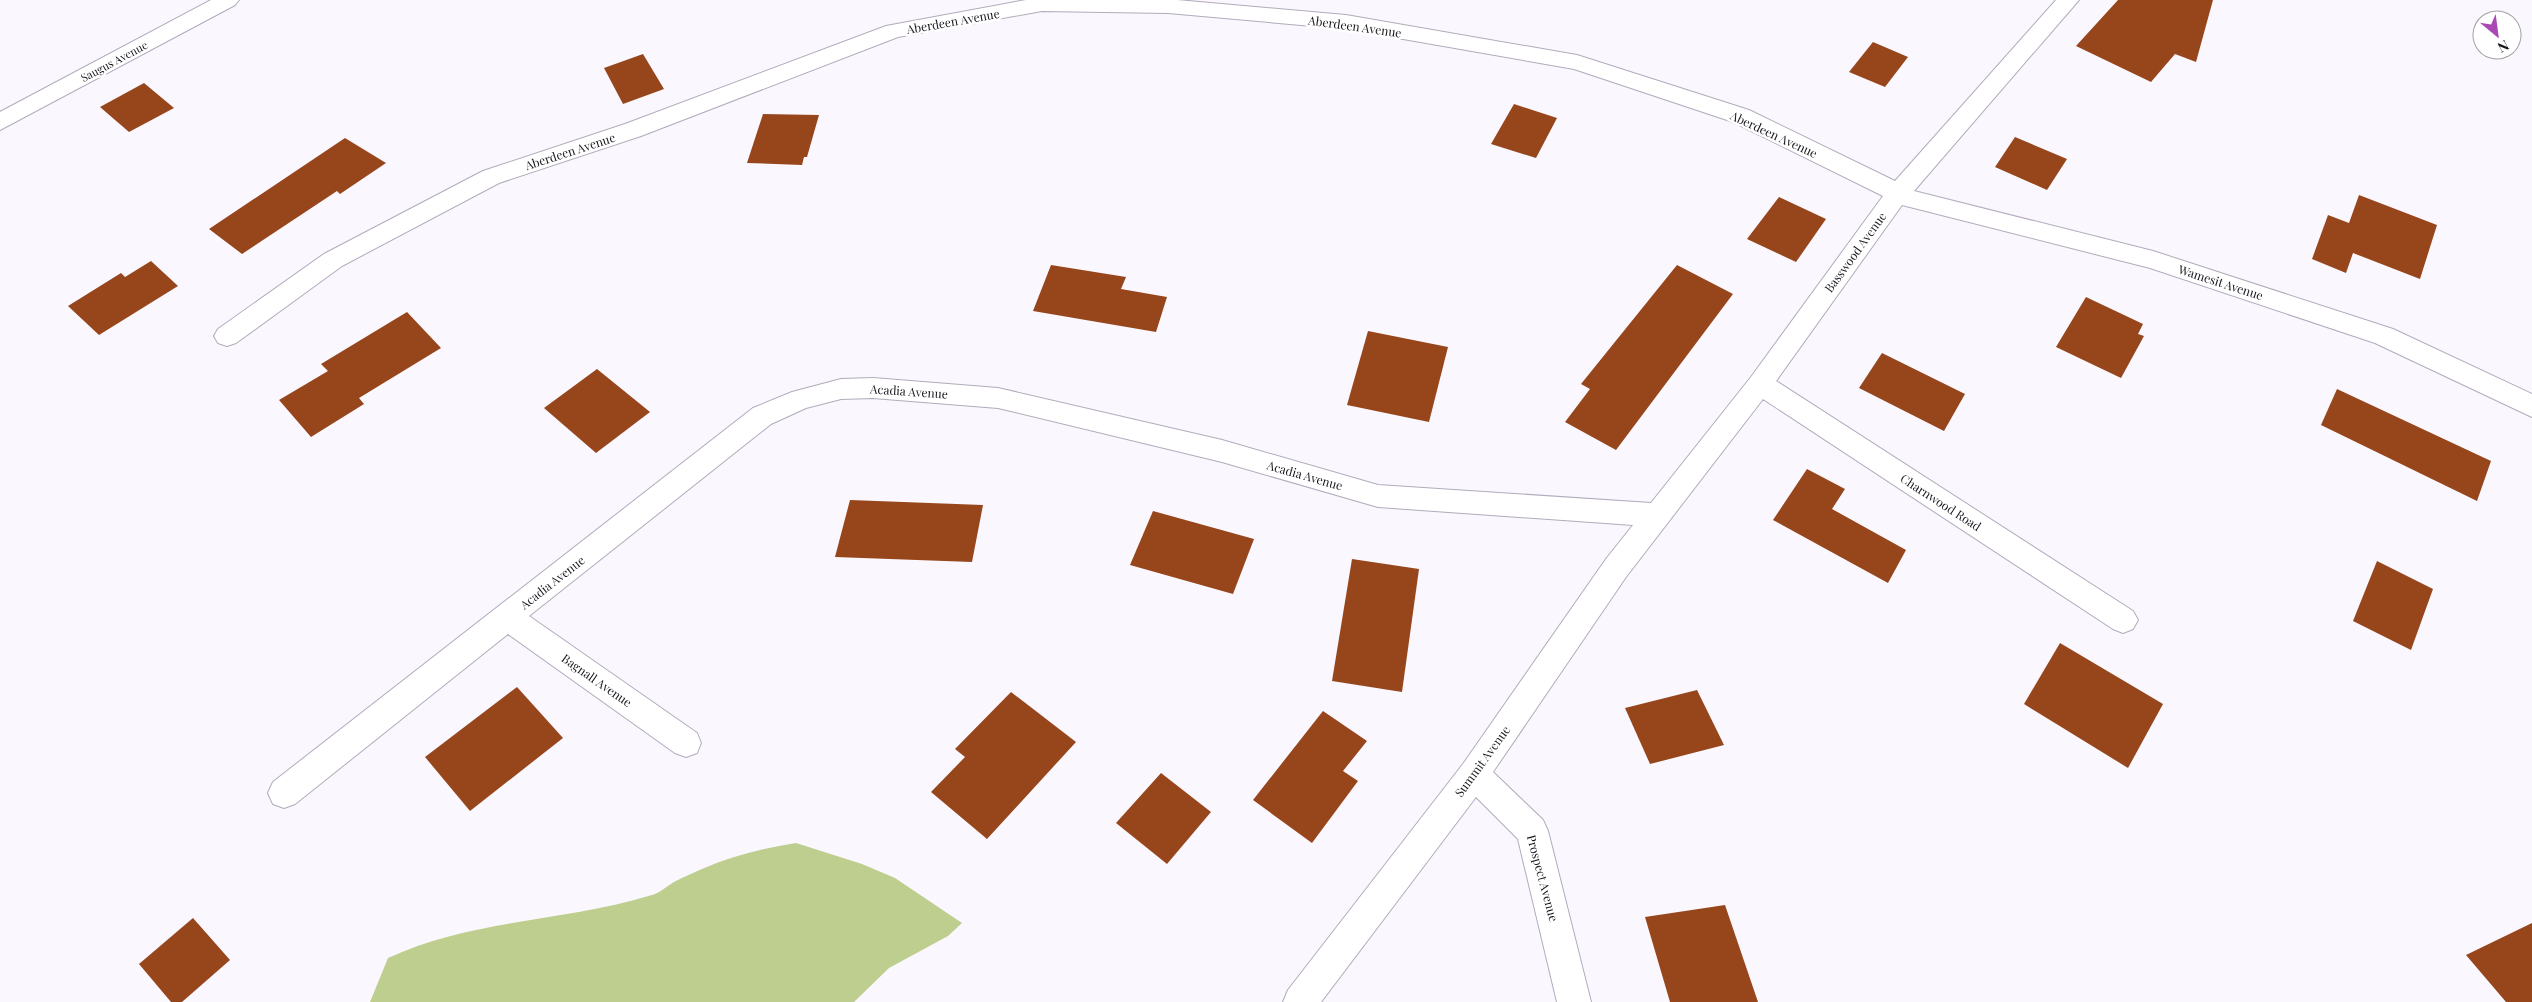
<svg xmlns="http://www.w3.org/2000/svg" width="2532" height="1002" font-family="'Playfair Display',serif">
<rect width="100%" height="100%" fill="#faf7fe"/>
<path fill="#bece8f" d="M796,843L862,864L895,878L962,923L948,936L889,968L854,1002H370L388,958C471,919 564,922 652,895C660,893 667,886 674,882C683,877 693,873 702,869C732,856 764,848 796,843Z"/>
<g fill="#97461c">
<polygon points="2118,0 2213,0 2196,62 2175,54 2151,82 2076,46"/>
<polygon points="1873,42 1908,57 1885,87 1849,72"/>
<polygon points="643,54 664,89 623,104 604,68"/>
<polygon points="144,83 174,108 129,132 100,107"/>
<polygon points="1514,104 1557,118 1536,158 1491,144"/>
<polygon points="763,114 819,115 807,157 804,157 802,165 747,163"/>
<polygon points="2015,137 2067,159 2047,190 1995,167"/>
<polygon points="345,138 386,163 340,194 337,191 242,254 209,229"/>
<polygon points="2359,195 2437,225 2420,279 2353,253 2346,273 2312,259 2328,215 2349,223"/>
<polygon points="1779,197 1826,219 1796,262 1747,239"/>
<polygon points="151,261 178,286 99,335 68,306 121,273 125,277"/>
<polygon points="1051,265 1126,277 1121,289 1167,297 1156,332 1033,311"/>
<polygon points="1677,265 1733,294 1616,450 1565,422 1590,389 1581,384"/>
<polygon points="2086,297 2143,324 2138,334 2144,336 2121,378 2056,347"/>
<polygon points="407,312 441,348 359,398 364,404 311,437 279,400 328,371 321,364"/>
<polygon points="1368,331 1448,347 1429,422 1347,405"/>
<polygon points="1882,353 1965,394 1944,431 1859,388"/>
<polygon points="597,369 650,412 596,453 544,408"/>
<polygon points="2337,389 2491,461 2477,501 2321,425"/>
<polygon points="1807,469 1845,489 1832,509 1906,550 1888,583 1773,520"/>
<polygon points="850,500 983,505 972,562 835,557"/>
<polygon points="1153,511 1254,539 1233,594 1130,565"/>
<polygon points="1352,559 1419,569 1402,692 1332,681"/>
<polygon points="2377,561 2433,589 2411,650 2353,621"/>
<polygon points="2060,643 2163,704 2128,768 2024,704"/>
<polygon points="517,687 563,738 470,811 425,757"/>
<polygon points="1697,690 1724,745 1650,764 1625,708"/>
<polygon points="1011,692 1076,742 987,839 931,792 965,757 955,749"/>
<polygon points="1323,711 1367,741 1343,771 1358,781 1312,843 1253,800"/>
<polygon points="1161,773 1211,812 1167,864 1116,823"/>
<polygon points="1725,905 1758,1002 1670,1002 1645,917"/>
<polygon points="193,918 230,960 182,1002 171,1002 139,964"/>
<polygon points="2532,923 2532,1002 2506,1002 2466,955"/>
</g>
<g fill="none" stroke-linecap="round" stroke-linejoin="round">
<defs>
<g id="minor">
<polygon points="211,0 239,0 235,5 0,130 0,112"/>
<polygon points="1026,0 1177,0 1346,15 1577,55 1749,110 1895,181 2056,0 2079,0 1914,191 2153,251 2393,329 2532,394 2532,417 2375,343 2150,268 1902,205 1776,381 2133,611 2138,620 2133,629 2123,633 2113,629 1763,399 1626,577 1493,772 1543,820 1548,831 1591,1002 1557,1002 1518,839 1476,797 1321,1002 1283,1002 1288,990 1463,764 1606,559 1633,525 1378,507 1222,462 998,408 873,398 841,399 806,408 771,424 529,616 697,733 701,743 697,753 686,757 675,753 508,634 295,804 284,808 273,804 268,793 273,782 753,408 792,392 841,379 873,378 998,388 1222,440 1378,485 1651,503 1751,377 1883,196 1733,122 1574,69 1346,29 1168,13 1042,11 898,37 641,136 499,183 342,266 236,343 227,346 218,343 214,336 218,329 324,254 483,171 625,124 886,26"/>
</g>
</defs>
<use href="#minor" stroke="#b2abbc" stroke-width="2"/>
<use href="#minor" fill="#fff" fill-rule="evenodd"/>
</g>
<g text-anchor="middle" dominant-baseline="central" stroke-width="5" stroke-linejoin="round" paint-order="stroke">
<g font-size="11" fill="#17141b" stroke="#fff">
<text transform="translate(114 61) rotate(-28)">Saugus Avenue</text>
</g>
<g font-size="12" fill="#17141b" stroke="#fff">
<text transform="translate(953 21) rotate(-10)">Aberdeen Avenue</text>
<text transform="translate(1355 26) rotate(8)">Aberdeen Avenue</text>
<text transform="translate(1774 134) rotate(25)">Aberdeen Avenue</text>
<text transform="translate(570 151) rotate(-18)">Aberdeen Avenue</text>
<text transform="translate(1855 252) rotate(-54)">Basswood Avenue</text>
<text transform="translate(2221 282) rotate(18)">Wamesit Avenue</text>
<text transform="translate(909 391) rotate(4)">Acadia Avenue</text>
<text transform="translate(1305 475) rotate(16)">Acadia Avenue</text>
<text transform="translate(1941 502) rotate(33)">Charnwood Road</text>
<text transform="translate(552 582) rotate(-38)">Acadia Avenue</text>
<text transform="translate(597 680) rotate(35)">Bagnall Avenue</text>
<text transform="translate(1482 761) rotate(-54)">Summit Avenue</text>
<text transform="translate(1543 878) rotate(75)">Prospect Avenue</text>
</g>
</g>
<g transform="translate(2497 35) rotate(151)"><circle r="24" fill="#ffffff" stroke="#a2a1a4"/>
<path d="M0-4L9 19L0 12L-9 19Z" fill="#a94ab4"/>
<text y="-8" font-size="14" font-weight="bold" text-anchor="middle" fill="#17141b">N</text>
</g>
</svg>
